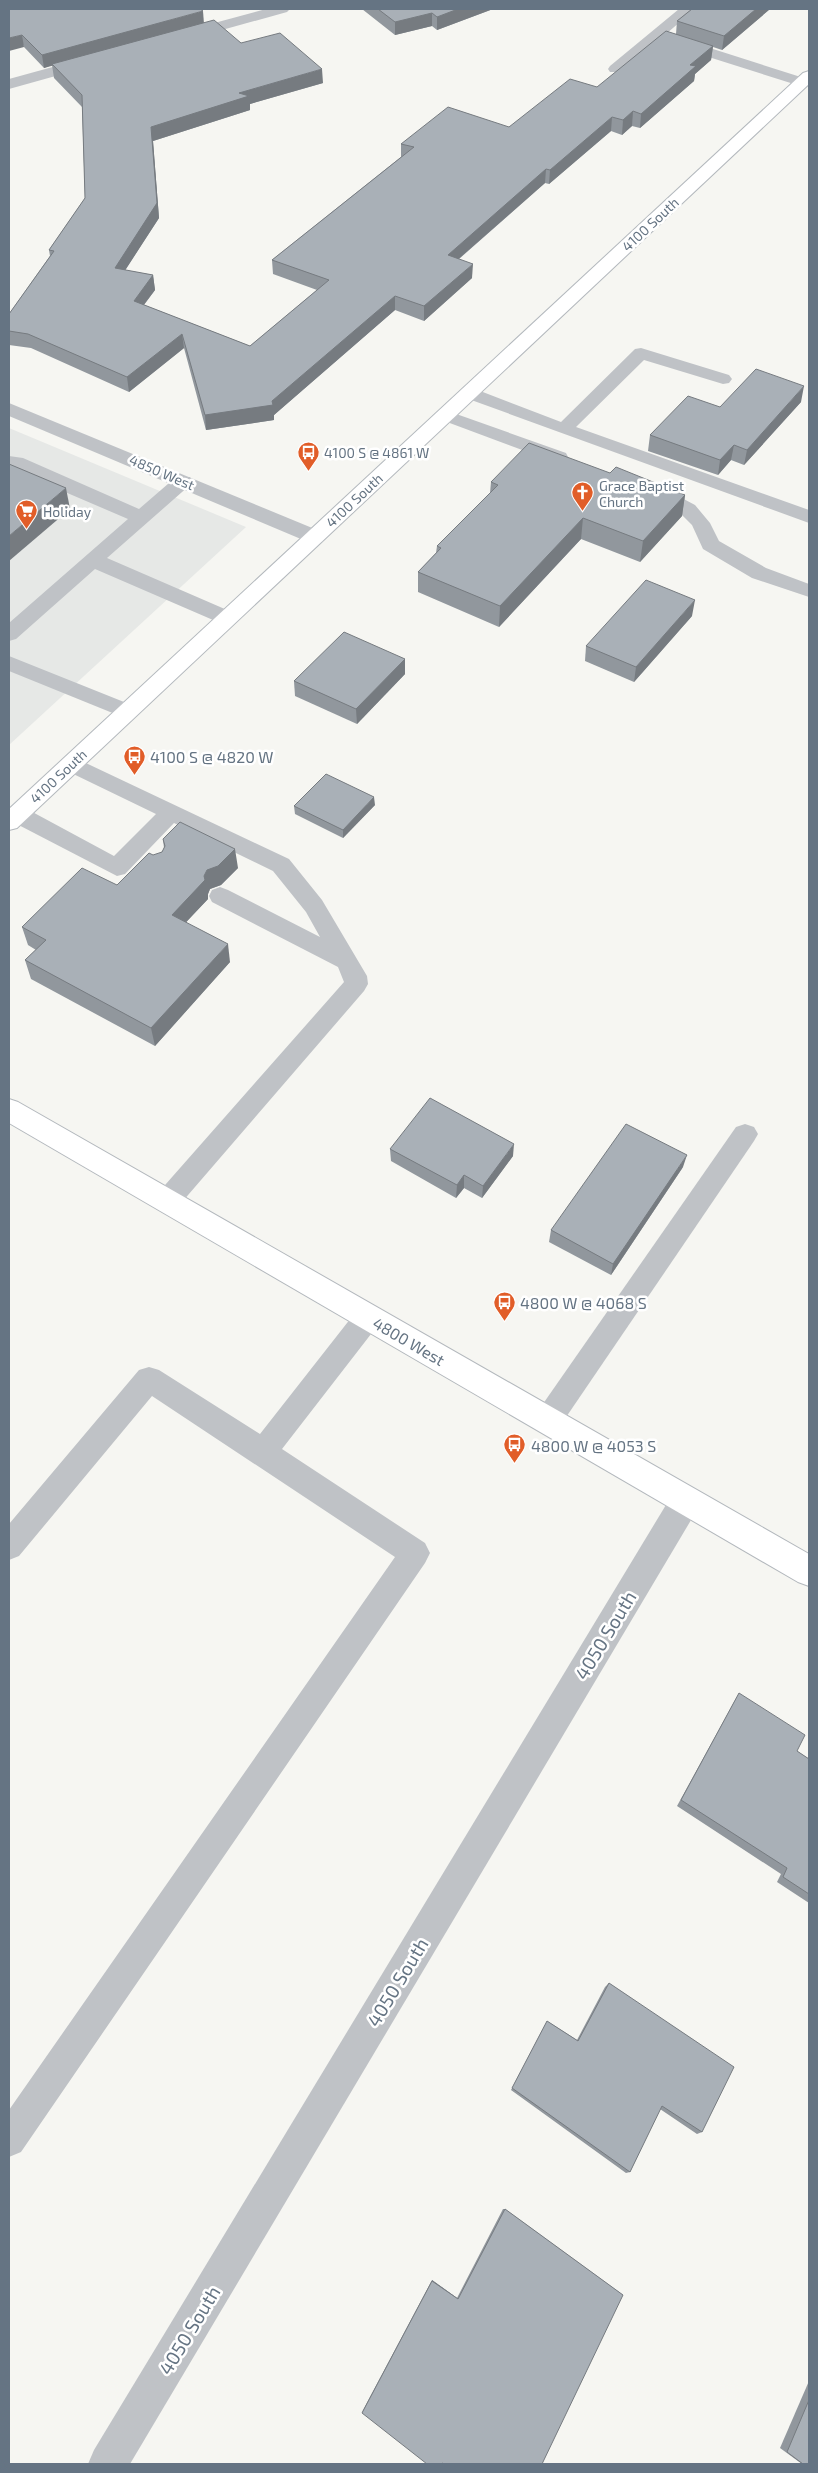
<svg xmlns="http://www.w3.org/2000/svg" width="818" height="2473" font-family="'Exo 2',sans-serif">
<rect width="100%" height="100%" fill="#f6f6f2"/>
<polygon fill="#e6e8e6" points="9,428 246,527 9,745"/>
<g fill="none" stroke-linecap="round" stroke-linejoin="round">
<defs>
<g id="secondary">
<polygon points="809,71 809,84 17,828 9,830 9,809 803,73"/>
<polygon points="9,1099 18,1102 809,1554 809,1586 798,1582 9,1123"/>
</g>
</defs>
<use href="#secondary" stroke="#b3b8bd" stroke-width="2"/>
<g fill="#bfc2c6" fill-rule="evenodd">
<polygon points="679,9 695,9 666,34 807,79 809,82 802,87 797,85 658,41 620,72 610,72 608,69 610,66"/>
<polygon points="641,348 729,375 732,379 729,383 723,384 644,360 576,427 809,510 809,523 463,397 460,393 463,389 475,389 561,422 635,349"/>
<polygon points="445,410 566,453 568,457 566,461 552,461 439,419 436,415 439,411"/>
<polygon points="9,456 23,458 139,509 176,477 190,477 192,481 190,485 107,558 234,613 237,618 234,623 227,625 220,623 95,569 16,639 9,641 9,623 128,519 9,468"/>
<polygon points="649,486 678,496 695,505 710,523 719,541 766,568 809,584 809,597 752,578 703,549 692,525 681,514 642,496 639,492 642,488"/>
<polygon points="9,656 134,706 138,711 134,716 127,718 120,716 9,671"/>
<polygon points="71,756 289,859 322,900 367,976 368,984 364,991 176,1209 167,1212 158,1209 154,1201 158,1193 344,982 338,967 212,902 209,896 212,890 220,887 228,890 320,937 306,912 273,871 174,823 125,874 117,876 9,820 9,808 17,806 25,808 114,856 156,814 63,769 60,764 63,759"/>
<polygon points="745,1124 754,1127 758,1134 754,1141 558,1429 548,1433 538,1429 534,1420 538,1411 736,1127"/>
<polygon points="368,1305 378,1309 382,1317 378,1325 282,1449 425,1543 430,1553 425,1563 21,2152 9,2157 9,2110 395,1557 152,1396 19,1556 9,1560 9,1524 139,1370 149,1367 159,1370 260,1434 358,1309"/>
</g>
<g fill="#bfc2c6" fill-rule="evenodd">
<polygon points="266,9 290,9 287,12 186,40 178,35 181,32"/>
<polygon points="89,57 95,59 97,62 95,65 9,89 9,79"/>
<polygon points="9,403 322,532 325,537 322,542 315,544 308,542 9,416"/>
<polygon points="686,1486 697,1490 701,1500 697,1510 130,2464 88,2464 94,2450 675,1490"/>
</g>
<use href="#secondary" fill="#fff" fill-rule="evenodd"/>
</g>
<g fill="#91979d">
<polygon points="9,9 204,23 241,43 323,83 250,104 250,110 153,141 159,218 125,270 153,275 155,290 144,305 250,346 317,290 273,274 272,260 401,157 401,144 509,127 597,87 676,34 677,21 692,9 770,9 722,50 713,47 711,60 695,74 694,81 640,128 632,126 622,135 611,131 549,184 545,183 459,259 472,278 424,321 395,310 274,415 274,420 206,430 184,348 129,392 31,348 9,345 9,314 50,256 49,250 85,198 82,107 54,78 52,65 44,68 24,47"/>
<polygon points="362,9 493,9 437,30 432,26 395,35"/>
<polygon points="801,402 744,465 731,460 718,475 648,451 650,435 720,407"/>
<polygon points="610,473 685,495 682,516 640,562 581,539 499,627 418,592 418,572 436,553 437,546 490,493 491,482"/>
<polygon points="692,616 634,682 585,661 586,646"/>
<polygon points="405,659 405,674 357,724 295,696 294,681"/>
<polygon points="375,805 343,838 295,814 294,806"/>
<polygon points="163,839 238,868 221,885 210,889 208,894 208,899 186,922 230,962 155,1046 31,979 25,960 36,950 28,945 22,927 117,885 162,852 164,848"/>
<polygon points="390,1149 513,1156 482,1198 464,1188 456,1198 391,1161"/>
<polygon points="683,1167 611,1275 549,1242 551,1230"/>
<polygon points="739,1693 797,1751 809,1759 809,1903 777,1882 781,1874 677,1806"/>
<polygon points="609,1983 702,2132 697,2134 660,2109 630,2172 626,2173 511,2090 547,2021 577,2040 605,1987"/>
<polygon points="503,2209 505,2209 623,2295 362,2413 363,2410 432,2280 457,2298"/>
<polygon points="809,2381 809,2464 802,2464 780,2448"/>
</g>
<g fill="#767b80">
<polygon points="458,9 493,9 437,30 437,17"/>
<polygon points="756,9 770,9 722,50 724,36"/>
<polygon points="203,11 204,24 44,68 42,55"/>
<polygon points="432,13 432,26 395,35 395,22"/>
<polygon points="22,35 24,47 9,51 9,38"/>
<polygon points="713,46 711,60 695,74 694,81 640,128 641,114 690,65"/>
<polygon points="322,69 323,83 250,104 250,110 153,141 159,218 117,283 115,268 151,127 239,93"/>
<polygon points="633,111 632,126 622,135 623,120"/>
<polygon points="612,117 611,131 549,184 550,170"/>
<polygon points="546,169 545,183 447,269 448,255"/>
<polygon points="473,264 472,278 424,321 424,306"/>
<polygon points="153,275 155,290 136,315 134,301"/>
<polygon points="395,296 395,310 274,415 274,420 206,430 205,415 272,401"/>
<polygon points="182,334 184,348 129,392 127,377"/>
<polygon points="804,386 801,402 744,465 747,450"/>
<polygon points="734,445 731,460 718,475 720,460"/>
<polygon points="66,488 70,509 9,561 9,536"/>
<polygon points="685,495 682,516 640,562 643,541"/>
<polygon points="583,518 581,539 499,627 500,606"/>
<polygon points="695,600 692,616 634,682 636,667"/>
<polygon points="405,659 405,674 357,724 356,709"/>
<polygon points="374,797 375,805 343,838 343,830"/>
<polygon points="235,849 238,868 221,885 210,889 208,894 208,899 175,934 172,915 204,876 207,870"/>
<polygon points="228,944 230,962 155,1046 151,1028"/>
<polygon points="514,1144 513,1156 482,1198 483,1186"/>
<polygon points="687,1155 683,1167 611,1275 613,1264"/>
<polygon points="464,1175 464,1188 456,1198 457,1185"/>
<polygon points="432,2280 457,2298 458,2299 432,2281"/>
</g>
<g fill="#a9b0b7" stroke="#767b80">
<polygon points="9,9 200,9 203,11 42,55 22,35 9,38"/>
<polygon points="378,9 458,9 437,17 432,13 395,22"/>
<polygon points="692,9 756,9 724,36 677,21"/>
<polygon points="214,20 241,43 280,33 322,69 239,93 249,96 151,127 157,203 115,268 153,275 134,301 250,346 329,280 272,260 414,147 401,144 448,107 509,127 570,79 597,87 666,31 713,46 690,65 696,66 641,114 633,111 623,120 612,117 550,170 546,169 448,255 473,264 424,306 395,296 272,401 273,405 205,415 182,334 127,377 28,334 9,331 9,314 54,251 49,250 85,198 82,95 52,64"/>
<polygon points="756,369 804,386 747,450 734,445 720,460 650,435 688,396 720,407"/>
<polygon points="529,443 610,473 616,467 685,495 643,541 583,518 500,606 418,572 441,548 437,546 498,485 491,482"/>
<polygon points="9,464 66,488 9,536"/>
<polygon points="646,580 695,600 636,667 586,646"/>
<polygon points="344,632 405,659 356,709 294,681"/>
<polygon points="326,774 374,797 343,830 294,806"/>
<polygon points="180,822 235,849 218,866 207,870 204,876 205,880 172,915 228,944 151,1028 25,960 46,940 22,927 82,868 117,885 149,853 153,855 162,852 165,846 163,839"/>
<polygon points="430,1098 514,1144 483,1186 464,1175 457,1185 390,1149"/>
<polygon points="626,1124 687,1155 613,1264 551,1230"/>
<polygon points="739,1693 805,1735 797,1751 809,1759 809,1894 783,1877 787,1868 681,1800"/>
<polygon points="609,1983 734,2067 702,2132 662,2106 630,2172 512,2088 547,2021 578,2041"/>
<polygon points="505,2209 623,2295 542,2464 444,2464 442,2463 442,2464 427,2464 362,2413 432,2281 458,2299"/>
<polygon points="809,2400 809,2464 803,2464 787,2452"/>
</g>
<defs>
<symbol id="bus-pin" viewBox="-11 -11 22 30"><path d="M0 17L-7.5 6A9.5 9.5 0 1 1 7.5 6Z" fill="#e15d28" stroke="#fff"/><path d="M-5-6H5V4H4V6H2V4H-2V6H-4V4H-5ZM-3.5-4V0h7V-4ZM-3.5 1.2v1.5H-2V1.2ZM2 1.2v1.5H3.5V1.2Z" fill="#fff"/></symbol>
<symbol id="church-pin" viewBox="-11 -11 22 30"><path d="M0 17L-7.5 6A9.5 9.5 0 1 1 7.5 6Z" fill="#e15d28" stroke="#fff"/><path d="M-1.2-6h2.4v3.5h3.3v2.4h-3.3V6h-2.4V-.1h-3.3v-2.4h3.3Z" fill="#fff"/></symbol>
<symbol id="supermarket-pin" viewBox="-11 -11 22 30"><path d="M0 17L-7.5 6A9.5 9.5 0 1 1 7.5 6Z" fill="#e15d28" stroke="#fff"/><path d="M-6-5.5h2.5l.6 2H6L4.5 2H-2.5L-4.4-4H-6ZM-1.5 3.2a1.3 1.3 0 1 0 .1 0ZM3 3.2a1.3 1.3 0 1 0 .1 0Z" fill="#fff"/></symbol>
</defs>
<g fill-rule="evenodd">
<use href="#bus-pin" x="296" y="440" width="25" height="34"/>
<use href="#church-pin" x="570" y="480" width="25" height="34"/>
<use href="#supermarket-pin" x="14" y="498" width="25" height="34"/>
<use href="#bus-pin" x="122" y="744" width="25" height="34"/>
<use href="#bus-pin" x="492" y="1290" width="25" height="34"/>
<use href="#bus-pin" x="502" y="1432" width="25" height="34"/>
</g>
<g text-anchor="middle" dominant-baseline="central" stroke-width="5" stroke-linejoin="round" paint-order="stroke">
<g font-size="14" fill="#657483" stroke="#fff">
<text transform="translate(650 224) rotate(-43)">4100 South</text>
<text transform="translate(162 472) rotate(23)">4850 West</text>
<text transform="translate(354 500) rotate(-43)">4100 South</text>
<text transform="translate(58 776) rotate(-43)">4100 South</text>
</g>
<g font-size="14" fill="#657483" stroke="#fff" text-anchor="start">
<text x="324" y="452">4100 S @ 4861 W</text>
<text x="599" y="485">Grace Baptist<tspan x="599" dy="16">Church</tspan></text>
<text x="43" y="511">Holiday</text>
</g>
<g font-size="16" fill="#657483" stroke="#fff" text-anchor="start">
<text x="150" y="756">4100 S @ 4820 W</text>
<text x="520" y="1302">4800 W @ 4068 S</text>
<text x="531" y="1445">4800 W @ 4053 S</text>
</g>
<g font-size="16" fill="#657483" stroke="#fff">
<text transform="translate(409 1341) rotate(30)">4800 West</text>
</g>
<g font-size="19" fill="#657483" stroke="#fff">
<text transform="translate(605 1635) rotate(-59)">4050 South</text>
<text transform="translate(397 1982) rotate(-59)">4050 South</text>
<text transform="translate(189 2330) rotate(-59)">4050 South</text>
</g>
</g>
<rect width="818" height="2473" fill="none" stroke="#657483" stroke-width="20"/>
</svg>
